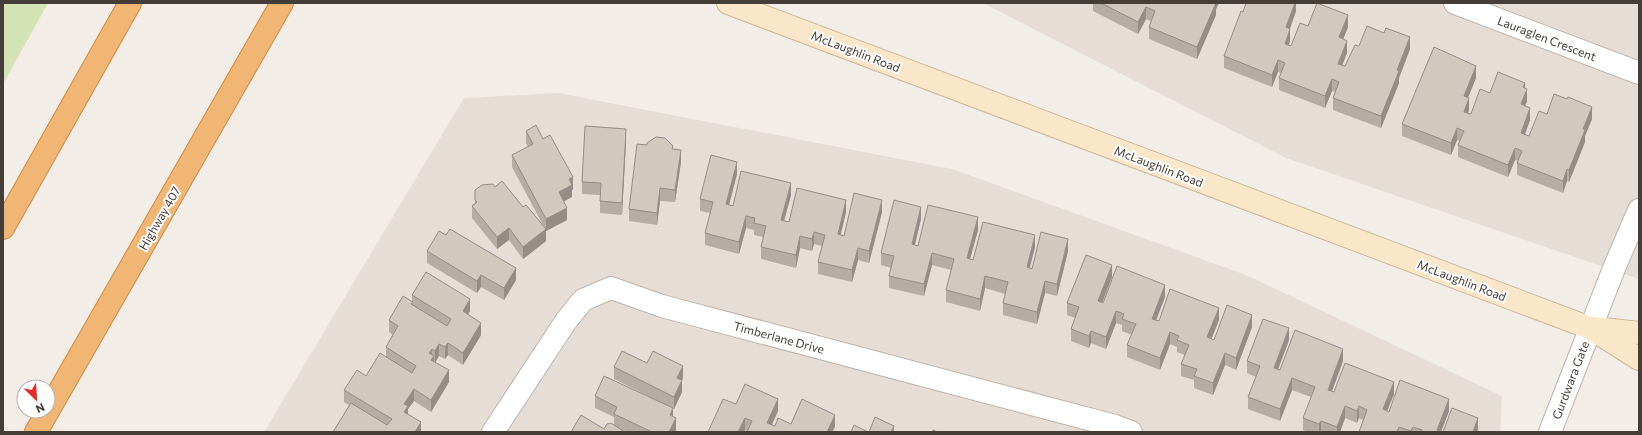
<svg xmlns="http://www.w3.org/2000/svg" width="1642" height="435" font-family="Commissioner,sans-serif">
<rect width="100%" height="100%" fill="#f2ede7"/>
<g fill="#e6ded6">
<polygon points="983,3 1639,3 1639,279 1286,158"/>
<polygon points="558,93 952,169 1246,275 1502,396 1500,432 264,432 464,98"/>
</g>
<polygon fill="#d4e3b4" points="3,3 48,3 3,84"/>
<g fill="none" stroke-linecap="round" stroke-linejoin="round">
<defs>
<g id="street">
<polyline points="1455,3 1639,73"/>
<polyline points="493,432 566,321 583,300 611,288 662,306 1115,426 1131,432"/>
<polyline points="1550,432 1615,266 1639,210"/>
</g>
<g id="secondary">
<polyline points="728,3 1590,328 1639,359"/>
<polyline points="1594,328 1639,333"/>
</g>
<g id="highway">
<polyline points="3,228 130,3"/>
<polyline points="36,432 282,3"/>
</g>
</defs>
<use href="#street" stroke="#bdb4ab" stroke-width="24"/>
<use href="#secondary" stroke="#ceb99b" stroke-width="24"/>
<use href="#highway" stroke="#d08944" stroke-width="24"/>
<use href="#street" stroke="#fff" stroke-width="22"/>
<use href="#secondary" stroke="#fae7ca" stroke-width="22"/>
<use href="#highway" stroke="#f1b673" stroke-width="22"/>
</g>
<g fill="#b5aca3">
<polygon points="1093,3 1219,3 1216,9 1216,15 1197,59 1149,39 1149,27 1151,21 1146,19 1138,34 1093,11"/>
<polygon points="1296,3 1296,11 1290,29 1290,41 1289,45 1291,46 1308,26 1348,27 1343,39 1347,53 1342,65 1345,66 1359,46 1410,49 1399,78 1399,83 1381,128 1333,110 1333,98 1335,92 1332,91 1325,108 1279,90 1279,78 1281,73 1278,72 1272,87 1224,68 1224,56 1243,12"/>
<polygon points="1476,78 1468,97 1469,110 1468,113 1471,114 1490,93 1525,88 1527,101 1525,106 1530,120 1525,134 1529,136 1547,114 1592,119 1585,136 1585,142 1569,182 1567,181 1563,193 1517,175 1517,163 1518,161 1515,160 1508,177 1458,157 1458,145 1460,141 1457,140 1451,155 1402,136 1402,124"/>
<polygon points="526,131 543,139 573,189 572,190 572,197 564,201 567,220 546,231 546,230 546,241 523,259 509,240 497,249 472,218 472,206 475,203 475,190 495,187 523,207 545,229 512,167 512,155 528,147 526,143"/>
<polygon points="626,141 622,215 600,213 600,195 582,194 582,182"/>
<polygon points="673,149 681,162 675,202 660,201 657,225 629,221 629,209"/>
<polygon points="737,174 729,205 733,206 791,195 784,221 789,222 846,212 840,235 844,236 882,212 869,263 858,260 852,282 818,274 818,262 822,246 814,244 812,251 800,248 796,268 761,259 761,247 763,237 754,235 754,230 746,228 739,254 705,245 705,233 710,213 700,211 700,199"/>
<polygon points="921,219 915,245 918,246 978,230 970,259 973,260 1035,247 1029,268 1032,269 1068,251 1057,296 1045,293 1037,324 1003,315 1003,303 1005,294 985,288 980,311 946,302 946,290 951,270 932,265 924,296 889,288 889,276 891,268 881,265 881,253"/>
<polygon points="427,251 516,280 504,300 481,287 477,293 427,263"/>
<polygon points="1112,277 1102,303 1103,303 1165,297 1156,320 1159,321 1219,320 1211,339 1214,340 1252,327 1236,370 1225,365 1213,395 1194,388 1194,380 1181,376 1181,364 1185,355 1177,352 1177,347 1170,344 1160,370 1127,357 1127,345 1132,335 1122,331 1122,325 1116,323 1106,349 1091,343 1089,348 1071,341 1071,329 1075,318 1067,315 1067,303"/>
<polygon points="412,295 470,311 468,314 481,335 463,365 448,355 445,359 439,356 435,362 449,382 431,412 414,401 408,409 408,415 421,432 333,432 349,405 344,402 344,390 366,376 386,357 386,347 393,335 389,332 389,320 412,301"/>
<polygon points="1289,340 1278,369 1280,370 1343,361 1332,391 1334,392 1394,394 1387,411 1389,412 1449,411 1441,432 1442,432 1359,432 1363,420 1359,418 1357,423 1345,418 1340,432 1308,432 1303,430 1303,418 1311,397 1292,390 1280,421 1248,409 1248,397 1256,377 1247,373 1247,361"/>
<polygon points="614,367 683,378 682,380 682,392 674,409 614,379"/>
<polygon points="595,396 673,417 676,430 675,432 627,432 619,428 604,429 614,425 614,417 595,408"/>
<polygon points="736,404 778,411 772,425 775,426 791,424 835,427 747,431 745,430"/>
</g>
<g fill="#948c85">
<polygon points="1214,3 1219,3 1216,9 1216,15 1197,59 1197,47"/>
<polygon points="1295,3 1296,3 1296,11 1286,39 1286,27"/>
<polygon points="1146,7 1146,19 1138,34 1138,22"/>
<polygon points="1348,15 1348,27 1339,49 1339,37"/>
<polygon points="1290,29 1290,41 1285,56 1285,44"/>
<polygon points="1410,37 1410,49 1399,78 1399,83 1381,128 1381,116 1397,70"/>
<polygon points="1347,41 1347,53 1338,76 1338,64"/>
<polygon points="1278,60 1278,72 1272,87 1272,75"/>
<polygon points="1476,66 1476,78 1464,108 1464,96"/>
<polygon points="1332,79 1332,91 1325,108 1325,96"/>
<polygon points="1525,83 1525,94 1527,89 1527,101 1521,116 1521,104 1523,87"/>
<polygon points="1469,98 1469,110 1464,124 1464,112"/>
<polygon points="1592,107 1592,119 1585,136 1585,142 1569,182 1569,170 1583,129"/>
<polygon points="1530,108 1530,120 1521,145 1521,133"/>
<polygon points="1457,128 1457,140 1451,155 1451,143"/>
<polygon points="626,129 626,141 622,215 622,203"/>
<polygon points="1515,148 1515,160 1508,177 1508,165"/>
<polygon points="681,150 681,162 675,202 675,190"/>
<polygon points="737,162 737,174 726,216 726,204"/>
<polygon points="1567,169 1567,181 1563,193 1563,181"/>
<polygon points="573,177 573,189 572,190 572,197 559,204 559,192 569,179"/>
<polygon points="791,183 791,195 781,232 781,220"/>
<polygon points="660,188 660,201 657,225 657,213"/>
<polygon points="846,200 846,212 838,246 838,234"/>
<polygon points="882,200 882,212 869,263 869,251"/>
<polygon points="921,207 921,219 912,256 912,244"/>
<polygon points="567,208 567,220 546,231 546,219"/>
<polygon points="746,216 746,228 739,254 739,242"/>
<polygon points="978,217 978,230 967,270 967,258"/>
<polygon points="509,228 509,240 497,249 497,237"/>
<polygon points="546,229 546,241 523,259 523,247"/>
<polygon points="814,232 814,244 812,251 812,239"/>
<polygon points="1035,235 1035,247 1027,279 1027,267"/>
<polygon points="800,236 800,248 796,268 796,255"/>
<polygon points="1068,239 1068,251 1057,296 1057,284"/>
<polygon points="858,248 858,260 852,282 852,270"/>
<polygon points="932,253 932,265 924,296 924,284"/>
<polygon points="1112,265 1112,277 1098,313 1098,301"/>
<polygon points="516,268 516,280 504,300 504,288"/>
<polygon points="481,275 481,287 477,293 477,281"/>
<polygon points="985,276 985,288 980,311 980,299"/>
<polygon points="1045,281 1045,293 1037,324 1037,312"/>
<polygon points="1165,285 1165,297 1152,331 1152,319"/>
<polygon points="470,299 470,311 463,323 463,311"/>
<polygon points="1219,308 1219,320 1207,350 1207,337"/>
<polygon points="1116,311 1116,323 1106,349 1106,337"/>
<polygon points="1252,315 1252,327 1236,370 1236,358"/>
<polygon points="481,323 481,335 463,365 463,353"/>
<polygon points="1289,328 1289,340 1274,380 1274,368"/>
<polygon points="1091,331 1091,343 1089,348 1089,336"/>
<polygon points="1170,332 1170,344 1160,370 1160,358"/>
<polygon points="448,343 448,355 445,359 445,347"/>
<polygon points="439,344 439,356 435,363 435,351"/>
<polygon points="432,349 432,359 434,356 434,368 429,353"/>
<polygon points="1343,349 1343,361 1328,402 1328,390"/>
<polygon points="1225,353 1225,365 1213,395 1213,383"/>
<polygon points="683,366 683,378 677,390 677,378"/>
<polygon points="449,370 449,382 431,412 431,400"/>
<polygon points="1292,378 1292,390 1280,421 1280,409"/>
<polygon points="682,380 682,392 674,409 674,397"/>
<polygon points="1394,382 1394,394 1383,421 1383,409"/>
<polygon points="414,389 414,401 408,409 408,418 404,424 404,404"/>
<polygon points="778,399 778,411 768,432 767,423"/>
<polygon points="1449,399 1449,411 1441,432 1437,430"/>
<polygon points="1345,406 1345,418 1340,432 1337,432 1337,427"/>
<polygon points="1359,406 1359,418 1357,423 1357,411"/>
<polygon points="673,408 673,421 670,415"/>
<polygon points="835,415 835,427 832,432 827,432"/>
<polygon points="676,418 676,430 675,432 669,432"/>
<polygon points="745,418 745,430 744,432 738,432"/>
<polygon points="1478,418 1478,430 1477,432 1473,432"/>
<polygon points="1321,421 1321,432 1319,432 1319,424"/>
<polygon points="421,422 421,432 415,432"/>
<polygon points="894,426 894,432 891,432"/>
</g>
<g fill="#d3c8be" stroke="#948c85">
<polygon points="1101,3 1216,3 1197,47 1149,27 1155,11 1146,7 1138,22"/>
<polygon points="1246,3 1295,3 1286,27 1290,29 1285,44 1291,46 1300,23 1308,26 1317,3 1348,15 1339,37 1347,41 1338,64 1345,66 1355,45 1359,46 1367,26 1384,33 1386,28 1410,37 1397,70 1399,71 1381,116 1333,98 1339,82 1332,79 1325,96 1279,78 1285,63 1278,60 1272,75 1224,56 1241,11 1243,12"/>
<polygon points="1434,47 1476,66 1464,96 1469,98 1464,112 1471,114 1480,89 1490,93 1498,72 1525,83 1523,87 1527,89 1521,104 1530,108 1521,133 1529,136 1539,111 1547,114 1554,94 1567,99 1568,97 1592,107 1583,129 1585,130 1569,170 1567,169 1563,181 1517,163 1522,151 1515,148 1508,165 1458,145 1464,131 1457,128 1451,143 1402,124"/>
<polygon points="536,125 543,139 550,135 573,177 569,179 572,185 559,192 567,208 546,219 512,155 533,144 526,131"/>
<polygon points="585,126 626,129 622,203 600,201 601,183 582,182"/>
<polygon points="656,137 665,138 673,146 672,149 681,150 675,190 660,188 657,213 629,209 637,144 647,145 647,143"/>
<polygon points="711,155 737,162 726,204 733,206 741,171 791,183 781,220 789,222 797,188 846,200 838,234 844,236 854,193 882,200 869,251 858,248 852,270 818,262 825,235 814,232 812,239 800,236 796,255 761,247 766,226 754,223 755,218 746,216 739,242 705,233 713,202 700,199"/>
<polygon points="502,181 523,207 526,205 546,229 523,247 509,228 497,237 472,206 477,202 475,200 475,190 482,185 493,184 495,187"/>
<polygon points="894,200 921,207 912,244 918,246 928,205 978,217 967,258 973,260 983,222 1035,235 1027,267 1032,269 1041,232 1068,239 1057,284 1045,281 1037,312 1003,303 1008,282 985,276 980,299 946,290 954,259 932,253 924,284 889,276 894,256 881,253"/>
<polygon points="450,229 516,268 504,288 481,275 477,281 427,251 439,231 446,235"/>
<polygon points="1086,255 1112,265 1098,301 1103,303 1117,266 1165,285 1152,319 1159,321 1170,289 1219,308 1207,337 1214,340 1227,305 1252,315 1236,358 1225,353 1213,383 1194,376 1197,369 1181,364 1189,345 1177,340 1179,336 1170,332 1160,358 1127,345 1136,324 1122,319 1124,314 1116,311 1106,337 1091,331 1089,336 1071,329 1079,307 1067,303"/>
<polygon points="426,272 470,299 463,311 481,323 463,353 448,343 445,347 439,344 435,351 432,349 429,353 434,356 431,360 449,370 431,400 414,389 404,404 408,406 404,412 421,422 415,432 333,432 351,403 387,425 392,419 344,390 357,370 366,376 380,353 412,373 416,366 386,347 398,326 389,320 403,296 413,302 411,304 447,326 451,319 412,295"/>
<polygon points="1263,319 1289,328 1274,368 1280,370 1295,330 1343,349 1328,390 1334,392 1345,363 1394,382 1383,409 1389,412 1400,380 1449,399 1437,430 1442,432 1421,432 1422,430 1413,427 1411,431 1399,427 1397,432 1359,432 1367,410 1359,406 1357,411 1345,406 1337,427 1321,421 1319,424 1303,418 1315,387 1292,378 1280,409 1248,397 1260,366 1247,361"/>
<polygon points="622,351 647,363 653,351 683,366 677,378 682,380 674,397 614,367"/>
<polygon points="604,376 673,408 670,415 676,418 669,432 652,432 614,414 617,407 595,396"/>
<polygon points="745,384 778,399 767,423 775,426 778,418 791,424 802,399 835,415 827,432 747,432 752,421 745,418 738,432 708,432 723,399 736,404"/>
<polygon points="1452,408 1478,418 1473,432 1443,432"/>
<polygon points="581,415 604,429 607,424 611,423 625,432 571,432"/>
<polygon points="875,417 894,426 891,432 869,432"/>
<polygon points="854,425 868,432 851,432"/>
<polygon points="933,430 938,432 932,432"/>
</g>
<g text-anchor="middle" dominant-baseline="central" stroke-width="4" stroke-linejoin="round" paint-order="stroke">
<g font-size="12" fill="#453d37" stroke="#fff">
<text transform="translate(1547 38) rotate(21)">Lauraglen Crescent</text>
<text transform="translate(856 51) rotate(21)">McLaughlin Road</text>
<text transform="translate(1159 166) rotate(21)">McLaughlin Road</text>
<text transform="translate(159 218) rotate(-60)">Highway 407</text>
<text transform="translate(1462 280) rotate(21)">McLaughlin Road</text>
<text transform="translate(779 337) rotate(15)">Timberlane Drive</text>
<text transform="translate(1570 380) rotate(-69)">Gurdwara Gate</text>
</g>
</g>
<rect width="1642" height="435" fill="none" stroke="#453d37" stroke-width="8"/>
<g transform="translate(36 399) rotate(155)"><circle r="19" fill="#ffffff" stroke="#b5b1af"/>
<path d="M0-3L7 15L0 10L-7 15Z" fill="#e72b2a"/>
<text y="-6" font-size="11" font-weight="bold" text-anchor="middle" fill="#453d37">N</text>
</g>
</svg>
